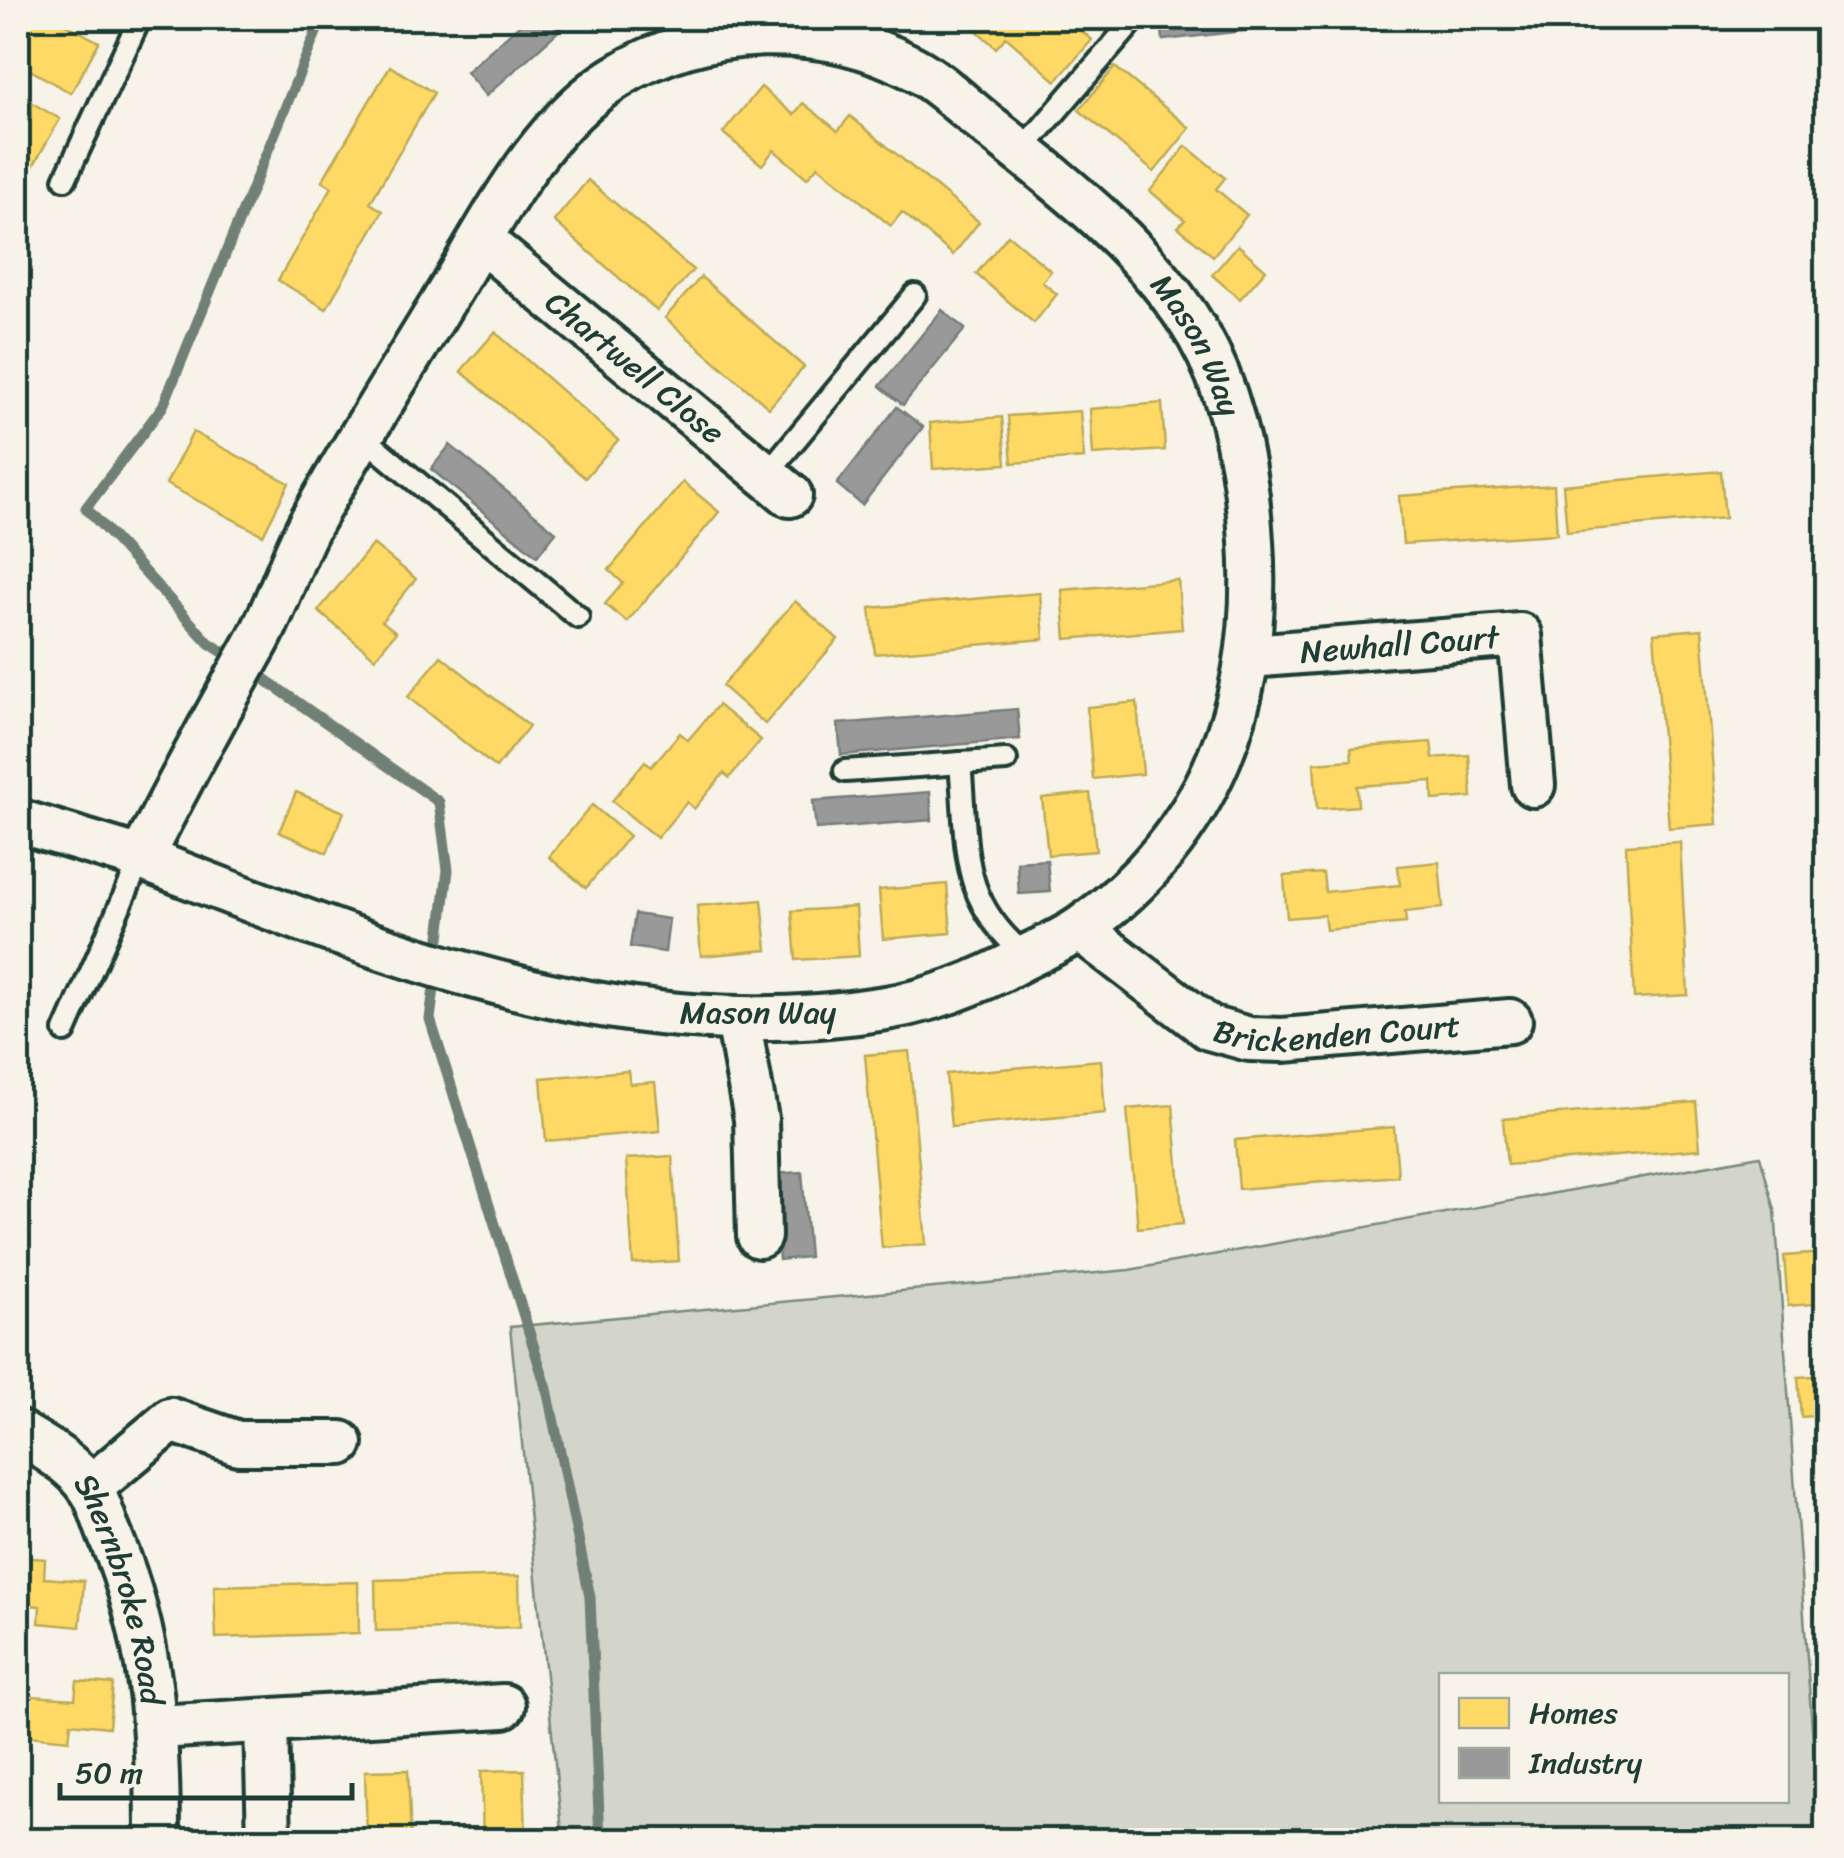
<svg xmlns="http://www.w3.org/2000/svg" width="1844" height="1858" font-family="Sriracha,sans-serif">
<rect width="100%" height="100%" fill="#f7f3e8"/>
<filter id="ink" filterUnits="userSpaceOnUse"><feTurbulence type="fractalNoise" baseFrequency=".01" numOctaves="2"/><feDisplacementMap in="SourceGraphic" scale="20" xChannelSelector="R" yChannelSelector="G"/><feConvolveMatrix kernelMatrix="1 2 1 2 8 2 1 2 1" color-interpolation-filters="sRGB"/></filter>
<g filter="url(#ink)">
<path fill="#d3d5ca" stroke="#79897f" stroke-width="2.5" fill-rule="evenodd" d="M1760,1156L1775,1210L1820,1840H563L510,1327L1129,1270ZM1442,1676H1786V1800H1442Z"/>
<g fill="#ffd966" stroke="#bcaa57" stroke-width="2.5">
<polygon points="18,18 69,18 65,24 99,42 71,93 18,63 28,34 18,28"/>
<polygon points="963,18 1066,18 1092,40 1056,81 1006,37 996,48"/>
<polygon points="390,66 434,93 370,203 383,211 326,309 278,280 332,187 322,181"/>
<polygon points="1115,67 1190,128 1154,172 1079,110"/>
<polygon points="761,87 794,115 803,103 838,131 850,116 979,222 953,255 902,212 891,226 818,166 807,178 774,150 762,165 723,133"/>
<polygon points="18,95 60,119 32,168 18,159"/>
<polygon points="1186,146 1225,178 1216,189 1247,215 1213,256 1178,227 1185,220 1150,191"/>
<polygon points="588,180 693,270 657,311 554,221"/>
<polygon points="1008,235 1051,271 1042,282 1057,294 1034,323 976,274"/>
<polygon points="1238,245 1266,270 1240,299 1212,275"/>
<polygon points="701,277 804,367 769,408 665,318"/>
<polygon points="495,332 618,440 585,478 461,371"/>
<polygon points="1162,403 1165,450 1093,455 1090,409"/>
<polygon points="1080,411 1084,458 1012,463 1008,416"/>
<polygon points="1002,417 1006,464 933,469 930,423"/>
<polygon points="193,432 289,483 263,535 166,484"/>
<polygon points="1721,471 1725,518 1567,532 1563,485"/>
<polygon points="683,482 719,512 627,622 605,604 623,583 609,570"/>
<polygon points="1554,485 1557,534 1403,544 1399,496"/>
<polygon points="373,544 416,579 382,621 396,632 375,658 318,611"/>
<polygon points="1178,580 1182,629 1066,639 1062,590"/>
<polygon points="1040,593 1044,639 875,654 870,608"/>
<polygon points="795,601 838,639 765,724 722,686"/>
<polygon points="1702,629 1717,824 1669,828 1654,633"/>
<polygon points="441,656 529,726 496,768 408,697"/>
<polygon points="1137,702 1143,774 1093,779 1087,707"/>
<polygon points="718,705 761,740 729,778 724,773 694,809 687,802 657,838 612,801 645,761 651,767 680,733 688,740"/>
<polygon points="1431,742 1433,758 1469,755 1472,797 1433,800 1432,781 1357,786 1358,806 1317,809 1314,763 1352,760 1351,748"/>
<polygon points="296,792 344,812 327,853 279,832"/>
<polygon points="1090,793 1096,851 1048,855 1042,798"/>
<polygon points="592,805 629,836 586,888 549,857"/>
<polygon points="1680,842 1688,995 1634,998 1626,845"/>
<polygon points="1439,862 1443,908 1405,912 1406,923 1326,930 1324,915 1287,918 1284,876 1323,873 1325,892 1400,885 1398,866"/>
<polygon points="947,884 951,933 883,939 879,890"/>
<polygon points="762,900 767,950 701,956 697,906"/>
<polygon points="856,907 859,956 796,960 792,911"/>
<polygon points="909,1051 926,1244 882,1248 865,1055"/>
<polygon points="1101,1060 1105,1113 951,1127 946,1074"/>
<polygon points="628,1071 630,1084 655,1082 660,1131 546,1141 541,1078"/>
<polygon points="1696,1102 1700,1149 1507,1165 1503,1119"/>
<polygon points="1173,1105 1183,1224 1138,1228 1127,1109"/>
<polygon points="1394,1127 1398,1176 1239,1189 1235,1140"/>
<polygon points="672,1156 679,1261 633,1264 626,1159"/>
<polygon points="1826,1239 1826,1303 1788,1306 1784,1256 1825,1253"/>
<polygon points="1826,1375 1826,1415 1801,1417 1798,1377"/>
<polygon points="18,1557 45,1559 44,1578 84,1581 80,1627 39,1623 40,1606 18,1604"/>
<polygon points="1826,1566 1826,1617 1816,1617 1812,1567"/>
<polygon points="519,1576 520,1627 376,1631 375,1580"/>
<polygon points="358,1582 359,1633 216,1638 214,1586"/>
<polygon points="77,1681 113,1684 109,1727 71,1723 69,1740 18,1735 18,1695 75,1699"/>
<polygon points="408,1770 411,1840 367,1840 365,1771"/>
<polygon points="524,1770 526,1840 483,1840 481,1771"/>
</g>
<g fill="#999" stroke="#747d7b" stroke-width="2.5">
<polygon points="527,18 573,18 486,96 466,72"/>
<polygon points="1161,18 1252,18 1253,30 1163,40"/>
<polygon points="942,310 965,329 903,405 880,386"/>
<polygon points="897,407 923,427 862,505 837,484"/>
<polygon points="450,445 556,532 537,556 431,469"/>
<polygon points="1017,709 1020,739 841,755 838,724"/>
<polygon points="930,792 932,820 816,829 813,801"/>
<polygon points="1047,860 1050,892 1019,894 1017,862"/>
<polygon points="635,914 669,919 665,952 630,947"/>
<polygon points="802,1172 809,1257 779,1260 773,1174"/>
</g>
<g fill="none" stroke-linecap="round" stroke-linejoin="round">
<g stroke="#6f8077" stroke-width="11">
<polyline points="237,661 209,643 86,508 163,406 322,18"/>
<polyline points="253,671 439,802 448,870 438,954"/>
<polyline points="436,973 430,1019 547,1389 590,1597 600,1840"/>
</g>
<defs>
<g id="service">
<polyline points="1021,152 1136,18"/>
<polyline points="65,179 140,18"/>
<polyline points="362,436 578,617"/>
<polyline points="766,475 915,295"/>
<path d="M960,763C968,846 957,900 1027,956"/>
<polyline points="845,771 1006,760"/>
<polyline points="65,1031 141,858"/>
</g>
<g id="minor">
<path id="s1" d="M481,240L790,495"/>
<path id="s2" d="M1250,656L1520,635L1533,785"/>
<path id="s3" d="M18,821L141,858C178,785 217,713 257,642C278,604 290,560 311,522C353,446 401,372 446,297C492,222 538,126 615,78C702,23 822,20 913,68C941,83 966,109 991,128C1066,187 1150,252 1199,336C1233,396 1247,473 1251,541C1261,697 1213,834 1082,927C1064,940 1043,948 1024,958C980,982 936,1000 886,1008C620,1051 383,952 141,858"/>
<path id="s4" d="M1080,929L1209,1028L1249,1039L1283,1040L1510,1021"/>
<polyline points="738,1019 756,1119 759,1236"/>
<path id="s5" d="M18,1432C42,1446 74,1464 90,1488C100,1502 104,1523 111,1538C153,1640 158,1732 158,1840"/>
<polyline points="90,1488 171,1420 238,1443 341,1443"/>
<polyline points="266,1724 269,1840"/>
<polyline points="158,1727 503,1706"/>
</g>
</defs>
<use href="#service" stroke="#1f3d34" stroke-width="28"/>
<use href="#minor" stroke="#1f3d34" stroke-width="50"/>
<use href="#service" stroke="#f7f3e8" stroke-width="20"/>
<use href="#minor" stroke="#f7f3e8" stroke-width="42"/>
</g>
</g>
<g text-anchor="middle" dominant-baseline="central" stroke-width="10" stroke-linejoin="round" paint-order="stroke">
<g font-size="32" fill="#1f3d34" stroke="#f7f3e8">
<text stroke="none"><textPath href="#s3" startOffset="1760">Mason Way</textPath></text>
<text stroke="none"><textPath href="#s1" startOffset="200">Chartwell Close</textPath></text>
<text stroke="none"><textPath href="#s2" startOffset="150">Newhall Court</textPath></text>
<text x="758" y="1012">Mason Way</text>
<text stroke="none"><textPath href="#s4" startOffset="292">Brickenden Court</textPath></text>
<text stroke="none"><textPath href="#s5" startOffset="198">Shernbroke Road</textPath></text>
</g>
</g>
<rect width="1844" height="1858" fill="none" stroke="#f7f3e8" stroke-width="60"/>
<rect x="30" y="30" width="1784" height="1798" fill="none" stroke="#1f3d34" stroke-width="4" filter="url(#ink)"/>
<rect x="1439" y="1673" width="350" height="130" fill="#f7f3e8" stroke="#a1aaa0" stroke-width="2.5"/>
<rect x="1459" y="1698" width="50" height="30" fill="#ffd966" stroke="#a1aaa0" stroke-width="2.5"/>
<text x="1529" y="1723" font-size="30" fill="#1f3d34">Homes</text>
<rect x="1459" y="1748" width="50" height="30" fill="#999999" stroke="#a1aaa0" stroke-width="2.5"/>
<text x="1529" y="1773" font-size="30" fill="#1f3d34">Industry</text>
<path d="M60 1783v15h292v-15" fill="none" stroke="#1f3d34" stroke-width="5"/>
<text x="75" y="1783" font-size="30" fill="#1f3d34" stroke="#f7f3e8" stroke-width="8" paint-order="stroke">50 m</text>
</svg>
